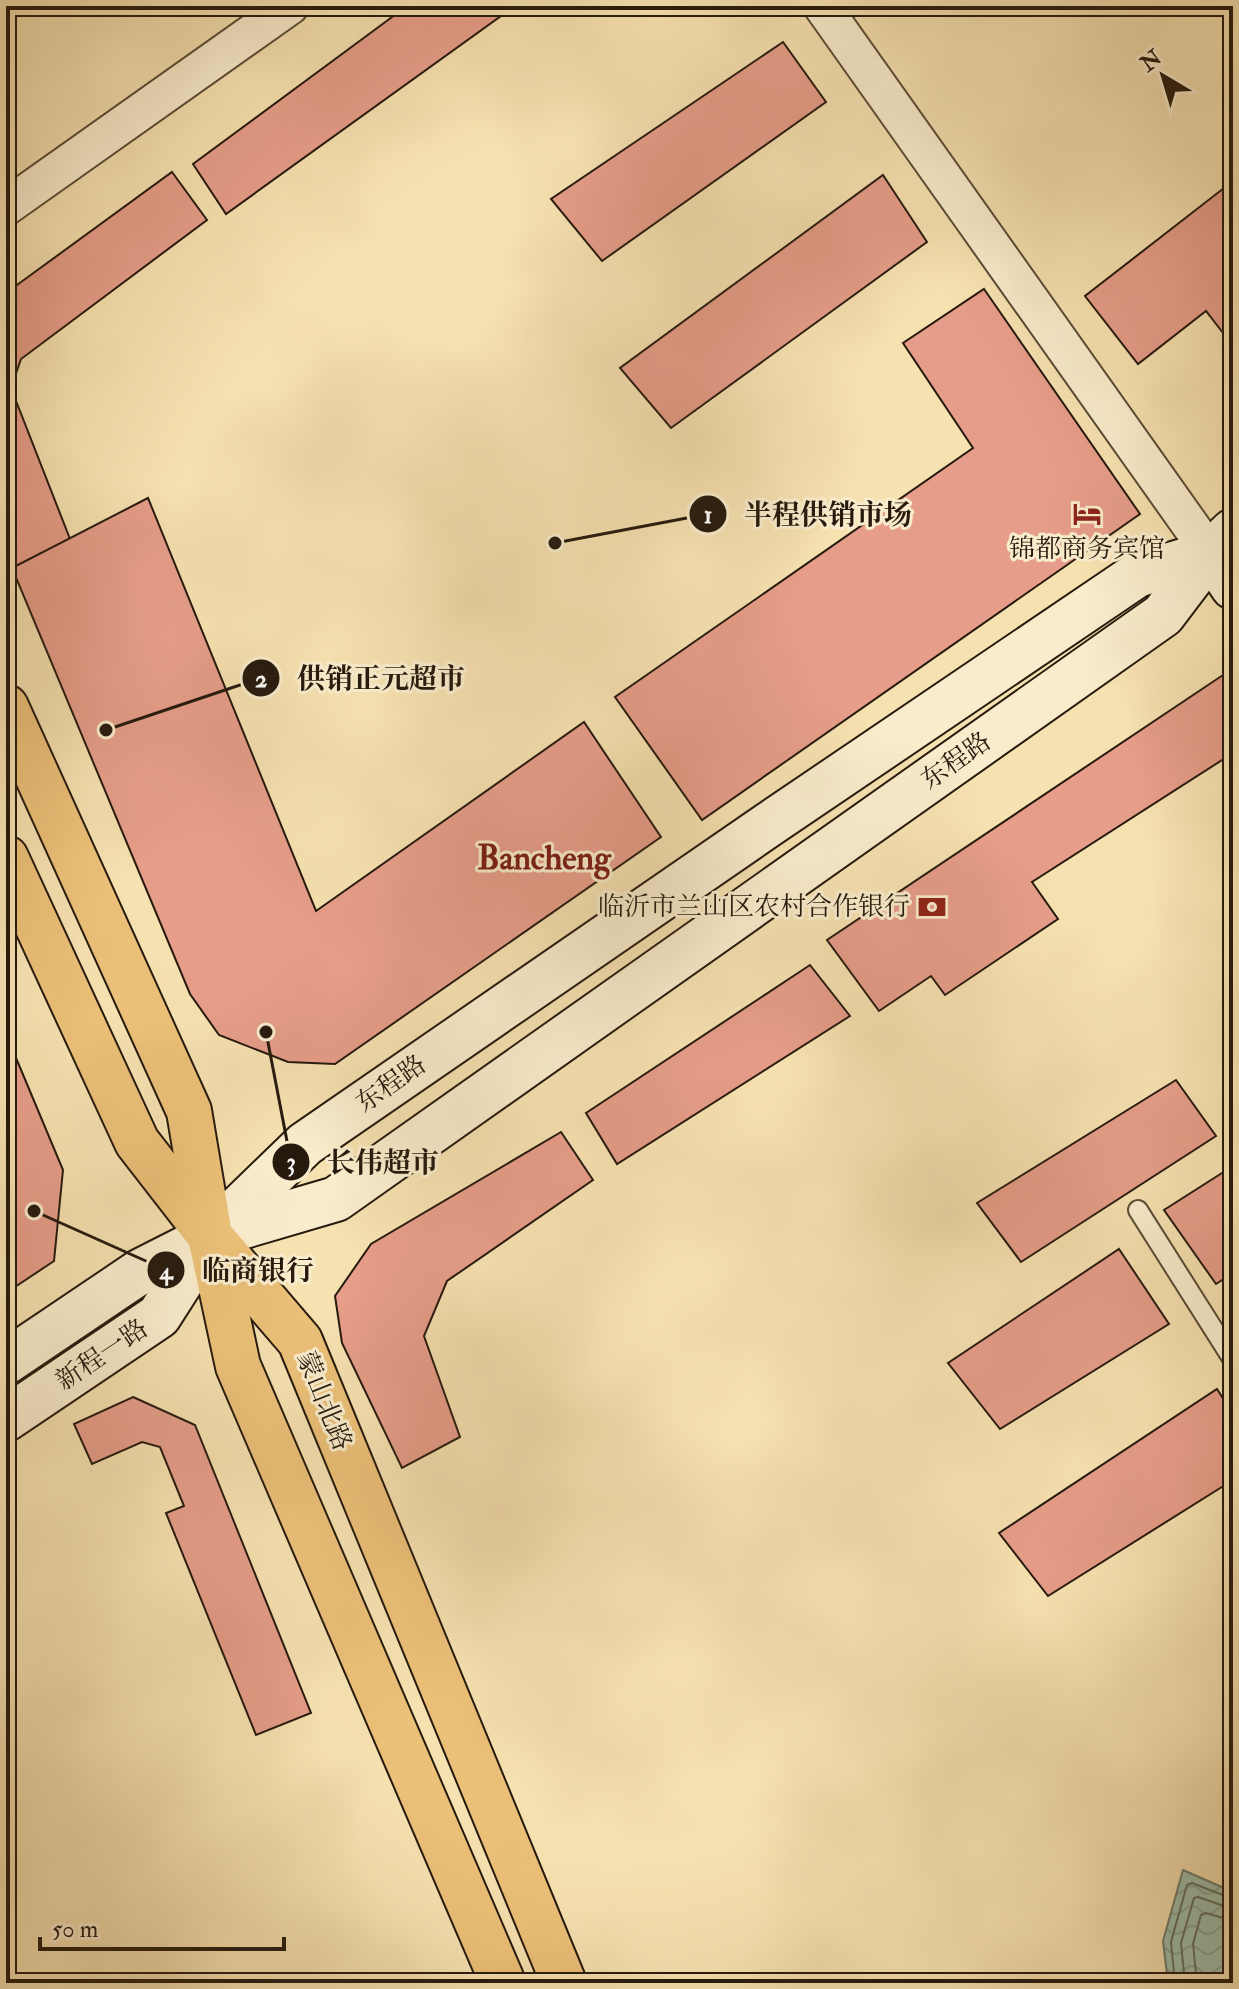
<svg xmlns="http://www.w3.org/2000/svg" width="1239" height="1989" font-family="'IM FELL Double Pica','Noto Serif SC',serif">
<defs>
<pattern id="water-waves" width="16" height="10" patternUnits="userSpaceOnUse" patternTransform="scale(2)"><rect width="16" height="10" fill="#9dbeac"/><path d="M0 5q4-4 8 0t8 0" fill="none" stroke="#87a393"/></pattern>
</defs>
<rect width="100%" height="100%" fill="#f6e1b0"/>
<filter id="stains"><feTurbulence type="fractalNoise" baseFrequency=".0025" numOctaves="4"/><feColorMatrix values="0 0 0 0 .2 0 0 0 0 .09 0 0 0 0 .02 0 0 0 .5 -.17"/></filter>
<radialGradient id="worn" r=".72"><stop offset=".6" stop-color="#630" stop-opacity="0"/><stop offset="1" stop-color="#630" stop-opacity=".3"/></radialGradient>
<polygon fill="url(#water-waves)" stroke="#6d7c6d" stroke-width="2" points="1183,1870 1233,1892 1233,1983 1168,1983 1163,1941"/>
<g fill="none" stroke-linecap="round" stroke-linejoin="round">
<g stroke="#626c5d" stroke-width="2">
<polyline points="1175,1983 1171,1942 1187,1885 1192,1883 1233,1899"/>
<polyline points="1185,1983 1181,1943 1194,1898 1198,1897 1233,1909"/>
<polyline points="1197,1983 1193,1944 1201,1915 1206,1913 1233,1921"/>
</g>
</g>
<g fill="#e69d89" stroke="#261a0e" stroke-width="2">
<polygon points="407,6 515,6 226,214 193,164"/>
<polygon points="783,42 826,102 602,261 551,199"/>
<polygon points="172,172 207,220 21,359 11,388 70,539 12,568 6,553 6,293"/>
<polygon points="883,175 927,242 671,428 620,368"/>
<polygon points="1233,181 1233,326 1223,333 1206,311 1138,364 1085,296"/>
<polygon points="984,289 1140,514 702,820 615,697 973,448 903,343"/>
<polygon points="148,498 316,911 584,722 661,837 335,1064 288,1062 219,1035 190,994 12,568"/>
<polygon points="1223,675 1233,688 1233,753 1032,882 1058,919 945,995 931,976 879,1011 827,940"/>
<polygon points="810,965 850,1016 617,1164 586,1113"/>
<polygon points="6,1034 63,1170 54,1261 6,1293"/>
<polygon points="1176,1080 1216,1136 1021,1262 977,1203"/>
<polygon points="561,1132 593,1180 447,1281 424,1336 460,1437 402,1468 342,1343 335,1296 371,1244"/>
<polygon points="1233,1166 1233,1273 1216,1284 1164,1210"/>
<polygon points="1119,1249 1169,1324 1000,1429 948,1363"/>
<polygon points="1217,1389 1233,1414 1233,1480 1048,1596 999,1533"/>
<polygon points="133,1397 195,1425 311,1713 256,1735 166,1513 184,1506 160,1447 142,1442 92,1464 74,1424"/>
</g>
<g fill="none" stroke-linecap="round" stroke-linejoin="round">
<defs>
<polyline id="lane" points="1138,1210 1233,1360"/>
<g id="street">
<polyline points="822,6 1210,553"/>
<polyline points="6,207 290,6"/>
</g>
<g id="secondary">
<polyline points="1210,553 1233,587"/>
<polyline points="6,1362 141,1271 210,1236 336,1199 1163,615 1210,553 1215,551"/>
<polyline points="6,1419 159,1316 210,1236 305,1144 768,825 1137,575 1210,553 1233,531"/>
</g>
<g id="primary">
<polyline points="6,707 189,1111 210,1236 300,1341 564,1983"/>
<polyline points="6,858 137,1142 210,1236 238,1366 503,1983"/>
</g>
</defs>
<use href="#lane" stroke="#5a4c36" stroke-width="22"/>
<use href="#street" stroke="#5a4c36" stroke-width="40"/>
<use href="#secondary" stroke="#261a0e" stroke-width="48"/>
<use href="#primary" stroke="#261a0e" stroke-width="48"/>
<use href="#lane" stroke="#f9eccc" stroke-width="18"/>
<use href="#street" stroke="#f9eccc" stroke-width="36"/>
<use href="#secondary" stroke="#f9eccc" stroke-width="44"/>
<use href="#primary" stroke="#ebc078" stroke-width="44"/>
</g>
<defs>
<symbol id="hotel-bare" viewBox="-9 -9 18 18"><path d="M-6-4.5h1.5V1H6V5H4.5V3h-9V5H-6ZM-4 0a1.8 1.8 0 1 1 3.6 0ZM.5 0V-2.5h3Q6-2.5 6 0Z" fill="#8f2418" stroke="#f9eccc" stroke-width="2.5" paint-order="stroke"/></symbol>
<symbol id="bank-bare" viewBox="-9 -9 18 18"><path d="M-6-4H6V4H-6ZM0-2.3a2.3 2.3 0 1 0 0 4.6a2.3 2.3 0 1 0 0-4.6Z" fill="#8f2418" stroke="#f9eccc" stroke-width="2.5" paint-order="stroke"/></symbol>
</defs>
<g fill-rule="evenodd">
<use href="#hotel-bare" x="1067" y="494" width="40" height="40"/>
<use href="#bank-bare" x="912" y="887" width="40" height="40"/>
</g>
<g text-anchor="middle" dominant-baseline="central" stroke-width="6" stroke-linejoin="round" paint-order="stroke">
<g font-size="26" fill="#261a0e" stroke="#f9eccc">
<text x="1087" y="549">锦都商务宾馆</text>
<text x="910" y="907" text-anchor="end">临沂市兰山区农村合作银行</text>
</g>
<g font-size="26" fill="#261a0e" stroke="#f9eccc">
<text transform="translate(956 761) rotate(-35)">东程路</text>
<text transform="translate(391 1084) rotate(-35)">东程路</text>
<text transform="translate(102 1355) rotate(-34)">新程一路</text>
<text transform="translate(324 1401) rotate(68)">蒙山北路</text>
</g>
<g font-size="34" font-weight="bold" fill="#7a1f14" stroke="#f9eccc">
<text x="544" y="858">Bancheng</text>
</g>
</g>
<path fill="none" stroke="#261a0e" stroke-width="3" d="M555 543L708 514M106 730L261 678M266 1032L291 1162M34 1211L166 1270"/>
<g fill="#261a0e" stroke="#f9eccc" stroke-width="3">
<circle cx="555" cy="543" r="8"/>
<circle cx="106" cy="730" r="8"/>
<circle cx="266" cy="1032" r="8"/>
<circle cx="34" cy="1211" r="8"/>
<circle cx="708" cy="514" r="20"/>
<circle cx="261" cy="678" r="20"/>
<circle cx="291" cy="1162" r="20"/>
<circle cx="166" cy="1270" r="20"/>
</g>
<g font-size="24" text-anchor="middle" font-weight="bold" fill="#fff">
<text x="708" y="523">1</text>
<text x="261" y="687">2</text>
<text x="291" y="1170">3</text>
<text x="166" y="1279">4</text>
</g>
<g font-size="28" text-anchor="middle" font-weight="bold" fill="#261a0e" stroke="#f9eccc" stroke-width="6" stroke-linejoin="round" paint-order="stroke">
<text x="828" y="524">半程供销市场</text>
<text x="381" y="688">供销正元超市</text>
<text x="383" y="1172">长伟超市</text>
<text x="258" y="1280">临商银行</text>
</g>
<rect width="1239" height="1989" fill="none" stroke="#f6e1b0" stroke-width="32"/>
<rect x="8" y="8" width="1223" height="1973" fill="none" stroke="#261a0e" stroke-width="4"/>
<rect x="16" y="16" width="1207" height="1957" fill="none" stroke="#261a0e" stroke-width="2"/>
<g transform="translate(1163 76) rotate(322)" stroke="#f9eccc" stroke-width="6" paint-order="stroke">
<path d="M0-6L14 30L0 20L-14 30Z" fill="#261a0e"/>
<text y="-12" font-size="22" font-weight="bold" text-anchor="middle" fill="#261a0e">N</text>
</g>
<path d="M40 1937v12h244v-12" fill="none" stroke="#261a0e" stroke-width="4"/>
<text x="52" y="1937" font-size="24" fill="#261a0e" stroke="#f9eccc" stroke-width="6" paint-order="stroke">50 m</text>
<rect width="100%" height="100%" filter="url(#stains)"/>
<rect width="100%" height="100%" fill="url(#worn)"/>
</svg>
